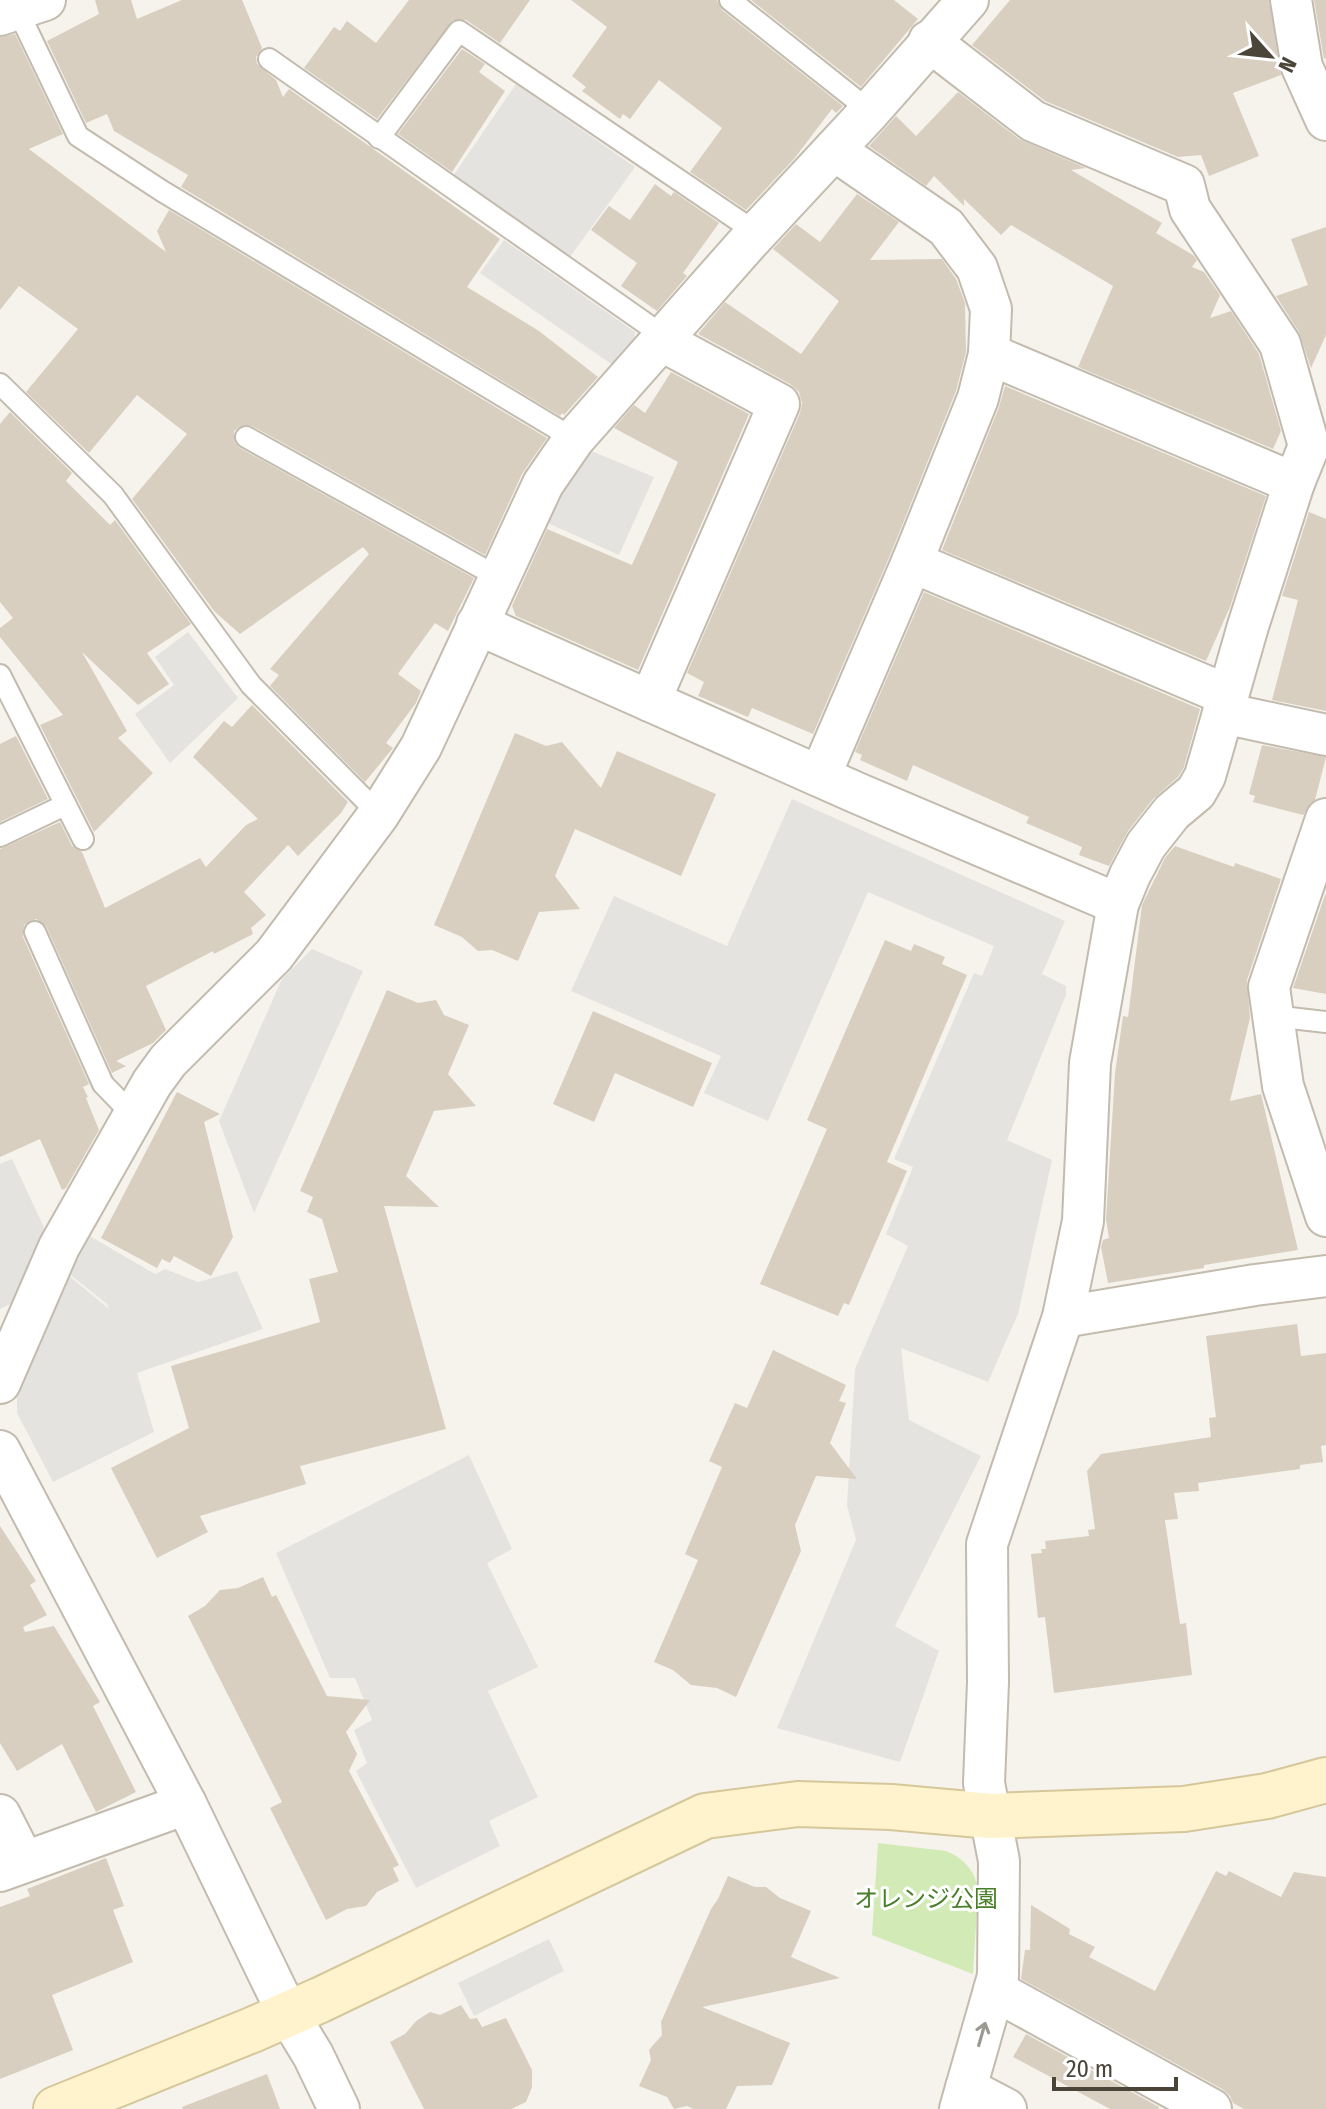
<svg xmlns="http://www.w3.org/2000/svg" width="1326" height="2109" font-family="'Fira Sans Condensed','Noto Sans JP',sans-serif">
<rect width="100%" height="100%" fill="#f6f3ec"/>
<path fill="#d2eab5" d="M878,1843L946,1851C964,1858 977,1873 978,1892L973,1974L872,1935Z"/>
<g fill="#e5e3e0">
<polygon points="516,84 635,167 570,257 453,176"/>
<polygon points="504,240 635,332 634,346 617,368 480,273"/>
<polygon points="589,450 654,477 619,555 541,520"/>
<polygon points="188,632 238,698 170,763 135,714 174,685 155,657"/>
<polygon points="792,799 1065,921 1042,974 1066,986 1066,995 1007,1140 1052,1160 1018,1314 988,1382 901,1348 909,1420 981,1456 895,1626 939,1651 900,1762 777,1728 856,1540 847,1505 855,1369 908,1246 886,1234 913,1167 894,1159 974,973 982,976 994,946 868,892 768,1121 704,1093 721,1056 571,991 614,896 727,946"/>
<polygon points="312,949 363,971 254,1213 219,1121 282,979"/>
<polygon points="12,1159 48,1236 14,1302 0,1309 0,1164"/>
<polygon points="88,1235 155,1274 165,1269 198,1282 237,1271 263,1329 137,1373 154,1432 53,1482 17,1413 17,1394 67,1274 109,1309 107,1304 68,1273"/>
<polygon points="469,1455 512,1549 487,1563 538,1667 488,1691 538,1797 489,1821 500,1846 416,1888 356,1771 367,1763 354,1730 372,1720 355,1678 330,1678 276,1553"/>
<polygon points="549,1939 564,1971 474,2016 458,1983"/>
</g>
<g fill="#d8cfc1">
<polygon points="95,0 131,0 137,19 182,0 242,0 262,48 256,57 257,64 276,80 283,97 289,89 500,239 467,287 539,331 598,377 564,415 562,413 560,416 181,187 188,175 114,131 107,114 86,123 47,41 99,14"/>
<polygon points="409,0 530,0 500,43 466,20 453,20 377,119 304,68 334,27 340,31 347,21 376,43"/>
<polygon points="571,0 717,0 722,10 843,106 836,113 832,109 794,159 746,210 690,172 722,128 659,80 630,119 623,114 620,119 582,91 586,87 572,76 607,27"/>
<polygon points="751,0 894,0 918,19 861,87"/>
<polygon points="1010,0 1269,0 1281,75 1233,93 1259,156 1209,176 1201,155 1178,157 1045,101 972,45"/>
<polygon points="1314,0 1326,0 1326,58 1324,59"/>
<polygon points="15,34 63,134 29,149 166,252 157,231 169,210 547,438 522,474 485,555 252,426 240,426 234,431 235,443 240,448 474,578 448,631 435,623 398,674 421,691 416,703 386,743 393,748 365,782 270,686 279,675 270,669 369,554 363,547 240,634 214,611 132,499 187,434 137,395 89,453 26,392 78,329 19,286 0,310 0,37"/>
<polygon points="462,49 485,64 479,72 505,91 452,172 398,134"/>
<polygon points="958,92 1019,139 1086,168 1071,170 1162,223 1156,233 1193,255 1197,260 1192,267 1204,272 1220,295 1210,318 1231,311 1259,354 1281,431 1273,449 1078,367 1113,286 1011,225 1001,235 964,199 964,206 934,176 926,186 869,146 896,116 916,136"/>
<polygon points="655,184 671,196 674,192 719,223 683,273 687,276 657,311 621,286 637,263 591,230 609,206 630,220"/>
<polygon points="857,194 899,222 870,260 942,259 956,279 965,303 966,352 956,391 891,553 813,734 752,708 748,717 698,696 704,682 687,673 800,413 802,403 799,392 790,384 698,334 725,302 801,354 839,301 773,249 796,224 820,242"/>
<polygon points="1326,227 1326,335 1311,368 1299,332 1276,296 1308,285 1291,239"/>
<polygon points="671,372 749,414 638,670 516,616 512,606 547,529 632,565 678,462 614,428 634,405 645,413"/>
<polygon points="1005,386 1266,496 1230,607 1206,661 942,550 999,407"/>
<polygon points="10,412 72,473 66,481 110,525 115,520 191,624 147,653 169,684 138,705 82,652 127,731 118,738 153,773 94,832 40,725 63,715 0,637 0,628 13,618 0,602 0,424"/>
<polygon points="1309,512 1326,519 1326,711 1272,700 1298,600 1282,596"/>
<polygon points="924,592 1200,709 1184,767 1178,777 1154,798 1128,831 1109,866 1079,855 1082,847 1026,823 1029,817 913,765 907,781 860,760 862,755 855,752"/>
<polygon points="252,705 348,802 341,813 298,856 288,845 244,892 266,915 251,928 253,934 214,954 213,951 146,986 166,1030 153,1043 116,1061 126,1066 112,1073 46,926 36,919 24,925 23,937 89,1084 83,1087 88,1097 86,1098 99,1130 66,1188 62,1190 40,1139 0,1157 0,849 60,822 72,846 82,852 105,908 200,858 206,867 246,825 258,819 193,757 224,721 232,727"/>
<polygon points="515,733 546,746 562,742 601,788 617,751 716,794 681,876 575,829 555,876 580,909 539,912 518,961 492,950 478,951 462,937 434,925"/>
<polygon points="16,736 48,799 0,822 0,744"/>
<polygon points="1262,745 1326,757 1315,800 1303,815 1253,802 1255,796 1249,794"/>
<polygon points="1175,846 1234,867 1235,863 1281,879 1247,980 1250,1018 1230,1101 1261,1094 1298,1250 1204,1265 1204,1268 1108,1283 1101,1247 1103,1240 1109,1238 1106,1219 1115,1073 1123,1016 1128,1017 1142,905 1165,858"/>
<polygon points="1325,895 1326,895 1326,994 1293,988"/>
<polygon points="885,940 911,951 914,944 945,957 942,964 967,975 887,1162 907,1171 849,1305 844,1303 838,1316 760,1284 827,1129 807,1120"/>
<polygon points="387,990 418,1003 436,1000 444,1015 469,1025 448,1074 476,1106 434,1111 406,1176 439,1207 384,1206 446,1429 300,1466 306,1484 200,1516 208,1532 157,1558 111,1468 189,1428 171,1366 320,1322 309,1279 338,1272 322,1219 307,1212 313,1197 300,1191"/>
<polygon points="593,1011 712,1063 693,1107 615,1073 594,1122 553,1104"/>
<polygon points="177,1092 220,1114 204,1122 233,1237 211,1276 174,1256 170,1263 162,1259 157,1268 101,1238"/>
<polygon points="1297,1324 1301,1356 1326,1353 1326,1445 1321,1446 1323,1462 1300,1465 1300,1469 1198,1483 1199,1491 1174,1493 1178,1519 1165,1520 1180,1624 1186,1623 1192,1675 1054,1693 1045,1617 1038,1618 1031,1554 1042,1553 1041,1549 1046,1549 1045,1541 1089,1536 1088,1530 1095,1529 1087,1471 1101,1454 1211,1437 1209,1418 1216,1417 1206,1336"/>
<polygon points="773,1350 846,1385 839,1401 846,1403 830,1443 857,1479 816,1476 795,1525 801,1551 736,1697 717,1688 691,1685 673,1670 654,1662 698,1560 685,1554 722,1467 709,1461 735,1403 747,1408"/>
<polygon points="0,1526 36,1581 30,1585 47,1615 23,1627 25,1632 54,1626 100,1702 93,1706 136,1792 96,1812 62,1744 17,1771 0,1743"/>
<polygon points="263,1577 272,1597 276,1595 327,1696 370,1700 346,1732 357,1754 349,1771 399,1865 393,1868 399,1881 377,1892 366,1906 347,1909 326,1920 270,1808 282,1802 188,1616 205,1606 220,1590 238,1588"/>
<polygon points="106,1858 124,1906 113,1910 133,1962 52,1995 73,2050 0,2079 0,1907 30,1896 27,1889"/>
<polygon points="1216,1871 1226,1876 1229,1871 1281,1897 1294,1872 1326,1877 1326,2109 1244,2109 1233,2103 1230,2096 1222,2089 1021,1979 1025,1950 1030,1950 1031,1905 1070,1929 1069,1934 1095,1947 1089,1957 1155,1991"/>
<polygon points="728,1876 755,1887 766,1887 780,1898 811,1911 791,1957 840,1978 702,2007 790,2043 772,2085 737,2086 726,2109 693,2109 687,2106 674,2109 667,2097 639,2086 651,2060 649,2050 662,2035 661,2022 711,1909 718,1899"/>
<polygon points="461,2005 470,2019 477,2018 482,2027 506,2018 532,2070 532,2087 526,2102 511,2109 424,2109 390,2042 405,2034 416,2021 430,2012 440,2015"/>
<polygon points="1026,2034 1159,2107 1158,2109 1110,2109 1013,2057"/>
<polygon points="267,2074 280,2109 183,2109 182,2107"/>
</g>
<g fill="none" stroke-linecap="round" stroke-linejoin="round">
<defs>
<g id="lane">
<polyline points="730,0 870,111"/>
<polyline points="17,9 78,136 162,191 574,439"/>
<polyline points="269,59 665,337"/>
<polyline points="379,138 459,31 757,233"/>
<polyline points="0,384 113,495 251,685 379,814"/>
<polyline points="246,437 500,578"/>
<polyline points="0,675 83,839"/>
<polyline points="0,836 65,805"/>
<polyline points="35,932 103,1084 134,1116"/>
<polyline points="1273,1016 1326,1022"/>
</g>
<g id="street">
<polyline points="1291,0 1302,67 1326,120"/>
<polyline points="0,15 45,0"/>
<polyline points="929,41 1033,121 1184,185 1190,209 1280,344 1309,446 1294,483 1248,626 1205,776 1196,792 1172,812 1146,845 1130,875 1118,904 1090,1063 1083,1221 1063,1317 987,1544 988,1682 984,1783 999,1861 998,1976 960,2109"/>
<polyline points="989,354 1294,483"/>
<polyline points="912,562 1227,695"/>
<polyline points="477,624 857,793 1118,904"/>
<polyline points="650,701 779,404 662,341"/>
<polyline points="1223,713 1326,735"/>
<polyline points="820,776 912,562 978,398 989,354 991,309 977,268 946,227 834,150"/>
<polyline points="1326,819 1269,987 1283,1086 1326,1216"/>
<polyline points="1063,1317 1255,1285 1326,1276"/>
<polyline points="0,1383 59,1247 152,1083 168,1061 274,955 379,814 421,747 543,484 574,439 749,241 870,111 968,0"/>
<polyline points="0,1451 186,1804 288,2014 313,2055 339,2109"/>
<polyline points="0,1815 24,1862"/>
<polyline points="0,1871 186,1804"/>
<polyline points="994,1990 1211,2109"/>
<polyline points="966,2088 1006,2109"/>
</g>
<polyline id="secondary" points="56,2109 252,2030 320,2000 705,1816 798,1804 891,1807 991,1816 1184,1809 1267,1796 1326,1780"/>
</defs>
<use href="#lane" stroke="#c2bbae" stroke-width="24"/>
<use href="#street" stroke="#c2bbae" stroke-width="44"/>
<use href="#secondary" stroke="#d6c79b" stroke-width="48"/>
<use href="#lane" stroke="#fff" stroke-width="20"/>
<use href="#street" stroke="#fff" stroke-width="40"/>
<use href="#secondary" stroke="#fff3cd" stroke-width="44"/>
</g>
<defs><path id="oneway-shaft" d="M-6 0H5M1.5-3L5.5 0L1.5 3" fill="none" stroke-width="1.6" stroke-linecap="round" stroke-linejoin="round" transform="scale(2)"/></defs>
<use stroke="#9c9892" href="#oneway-shaft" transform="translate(982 2034) rotate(-74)"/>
<g text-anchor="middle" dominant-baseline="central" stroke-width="6" stroke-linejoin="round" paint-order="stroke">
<g font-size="24" fill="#4a7f2a" stroke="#fff">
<text x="926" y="1899">オレンジ公園</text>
</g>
</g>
<g transform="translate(1270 56) rotate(117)" stroke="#ffffff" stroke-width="6" paint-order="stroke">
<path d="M0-6L14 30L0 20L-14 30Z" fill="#4b4439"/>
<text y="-12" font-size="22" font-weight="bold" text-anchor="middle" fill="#4b4439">N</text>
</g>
<path d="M1054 2077v12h122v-12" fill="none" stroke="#4b4439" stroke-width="4"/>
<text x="1066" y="2077" font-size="24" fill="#4b4439" stroke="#ffffff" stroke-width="6" paint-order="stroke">20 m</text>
</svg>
